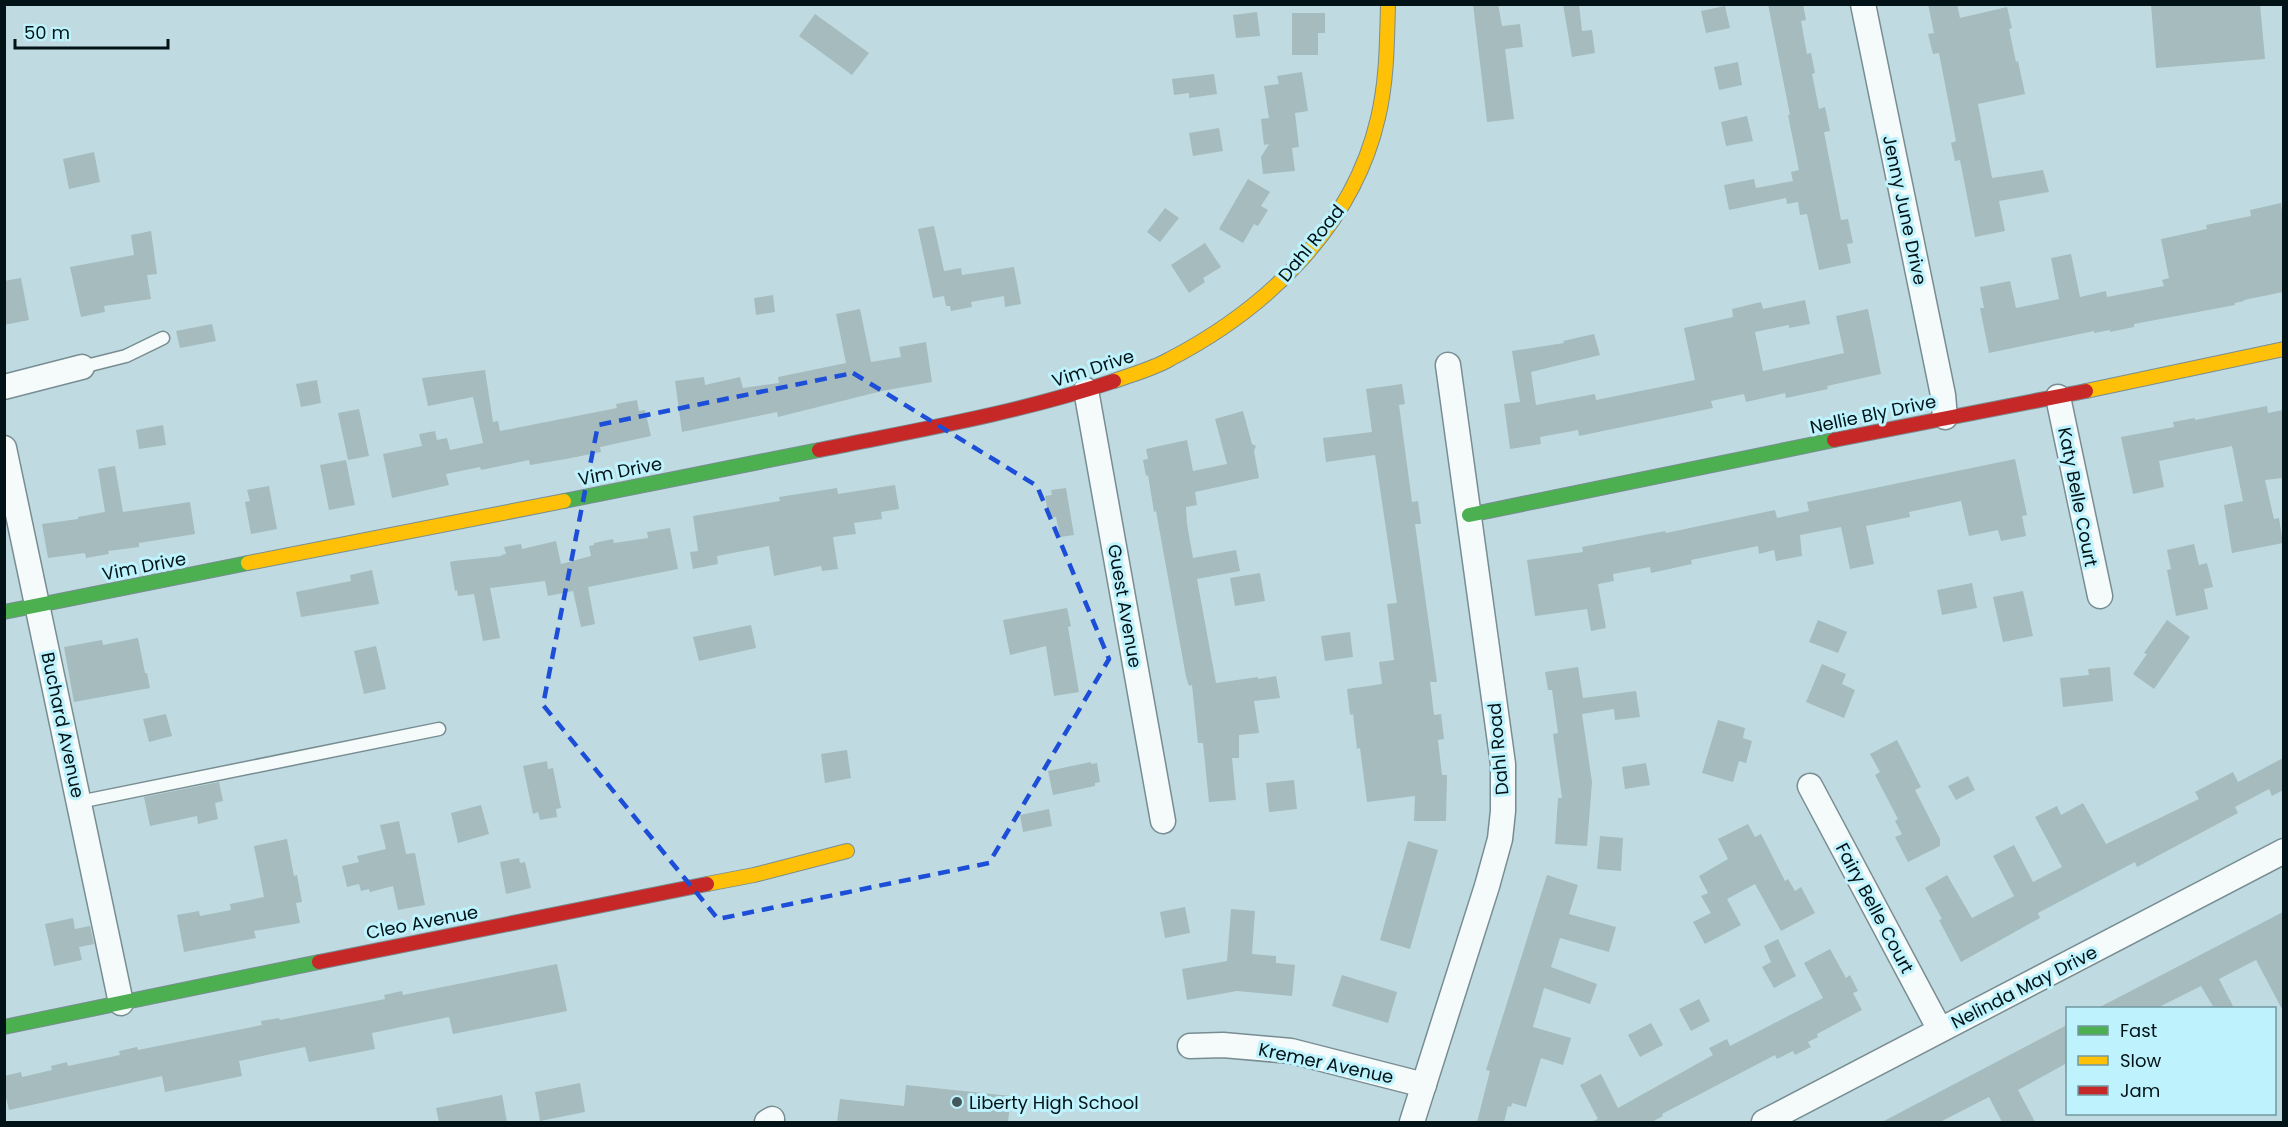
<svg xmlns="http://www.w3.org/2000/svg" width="2288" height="1127" font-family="Poppins,sans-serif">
<rect width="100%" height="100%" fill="#bfdbe1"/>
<g fill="#a5bbbd">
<polygon points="1473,4 1498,4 1502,26 1520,24 1523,47 1505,49 1514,119 1487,122"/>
<polygon points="1563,4 1579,4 1582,31 1592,30 1595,53 1572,57"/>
<polygon points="1768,4 1803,4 1806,20 1801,21 1807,54 1811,53 1815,73 1812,74 1819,109 1825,107 1830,131 1824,132 1841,220 1848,219 1853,243 1847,244 1851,263 1819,270 1807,214 1800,215 1798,202 1787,204 1786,198 1729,210 1724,185 1754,179 1756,188 1793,181 1791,172 1799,170 1788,115 1790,115"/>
<polygon points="1928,4 1957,4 1960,18 2007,7 2012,28 2009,29 2016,62 2018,61 2025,94 1978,104 1992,178 2043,170 2049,192 1999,201 2005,231 1975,237 1960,160 1955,161 1951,143 1956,141 1939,53 1933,54 1928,34 1934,33"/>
<polygon points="2151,4 2260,4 2265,59 2156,68"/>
<polygon points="1725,6 1730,28 1706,33 1701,11"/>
<polygon points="1257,12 1260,36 1236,38 1233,15"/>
<polygon points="1292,13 1325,13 1325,33 1318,33 1318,55 1292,55"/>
<polygon points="815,14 869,53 852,75 799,36"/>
<polygon points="1738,62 1742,85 1719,90 1714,67"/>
<polygon points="1302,72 1308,111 1295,113 1299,147 1292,148 1295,171 1263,174 1261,157 1269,144 1264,145 1261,119 1269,118 1264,86 1279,84 1277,76"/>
<polygon points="1214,74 1217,94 1189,98 1189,93 1174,95 1172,79"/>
<polygon points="1747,116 1753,141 1726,146 1721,122"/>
<polygon points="1219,128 1223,151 1193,156 1189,133"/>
<polygon points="94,152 100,182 69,189 63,159"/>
<polygon points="1248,179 1270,192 1261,206 1268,210 1258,226 1254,224 1243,243 1219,229"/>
<polygon points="2281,203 2283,221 2283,292 2244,300 2244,301 2235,303 2235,305 2134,324 2134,327 2110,332 2110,330 2094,333 2094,331 1989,353 1980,308 1984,308 1980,287 2010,281 2016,308 2059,299 2051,258 2071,254 2080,297 2106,291 2107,297 2164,286 2162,280 2169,278 2161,239 2207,229 2206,225 2251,216 2250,210"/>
<polygon points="1165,208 1179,218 1160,242 1147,232"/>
<polygon points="934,226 944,271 961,268 962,275 1014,267 1021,304 1005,307 1004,296 971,302 972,307 951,311 950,306 946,306 944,296 933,298 918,229"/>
<polygon points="151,231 157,274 147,275 151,299 104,306 105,312 81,317 70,267 134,255 131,235"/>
<polygon points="1205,243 1221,267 1203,278 1205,282 1189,293 1171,265"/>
<polygon points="21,278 29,320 4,325 4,281"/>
<polygon points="773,295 775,312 756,315 754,298"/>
<polygon points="1805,300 1810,324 1789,328 1789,325 1755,332 1763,371 1844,353 1836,316 1868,309 1881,374 1827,386 1828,389 1786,398 1785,393 1746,402 1744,394 1711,401 1713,408 1579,436 1578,430 1540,437 1541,444 1510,449 1504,404 1520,402 1512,351 1564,343 1563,341 1594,334 1600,355 1531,372 1536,405 1595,394 1596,400 1695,380 1684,328 1733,317 1732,309 1761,302 1763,309"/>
<polygon points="860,309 871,362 901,357 899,347 926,342 932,382 882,391 778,417 777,412 682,432 675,381 704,377 705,385 740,377 743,388 779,383 778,377 846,363 836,314"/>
<polygon points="212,324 216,341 180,348 176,331"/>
<polygon points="485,370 493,422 498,421 500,431 617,408 616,404 637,400 639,411 645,410 651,436 600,447 601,452 566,459 530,465 529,460 481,470 480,467 446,474 449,485 392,498 383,454 422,446 419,434 435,431 437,440 447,438 450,450 483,443 473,397 428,406 422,378"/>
<polygon points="317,380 321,403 301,407 296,384"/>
<polygon points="1402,384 1405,404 1399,405 1412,502 1418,501 1421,524 1415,524 1437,682 1430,682 1434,715 1441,714 1444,739 1438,740 1442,775 1447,775 1446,821 1414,821 1415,796 1367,802 1360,748 1357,749 1353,714 1350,715 1347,689 1382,684 1379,662 1394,660 1387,604 1397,603 1375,455 1326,462 1323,438 1372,432 1366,389"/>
<polygon points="2267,406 2268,413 2283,410 2283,478 2265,480 2274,519 2279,518 2283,543 2232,553 2224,505 2243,501 2232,446 2159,461 2164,487 2133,494 2121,437 2174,427 2173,422 2195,418 2195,420"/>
<polygon points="359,409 369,456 348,460 338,413"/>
<polygon points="1243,411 1252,444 1256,446 1254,451 1259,478 1195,492 1197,505 1186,507 1187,524 1193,558 1236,550 1240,571 1197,579 1216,683 1258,677 1258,679 1276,676 1280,698 1254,701 1259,733 1239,735 1239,758 1232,758 1236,800 1209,802 1203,743 1198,743 1192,685 1189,686 1186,677 1156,511 1154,512 1148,475 1146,476 1143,460 1148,459 1146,449 1187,440 1193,471 1227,464 1215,419"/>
<polygon points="163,425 166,445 139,449 136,430"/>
<polygon points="2015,459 2027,515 2022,516 2026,536 2001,541 1998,530 1969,536 1961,501 1909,512 1910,517 1866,526 1874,564 1850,569 1841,527 1800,535 1802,556 1776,561 1774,550 1759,554 1758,546 1691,560 1692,564 1651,573 1650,567 1613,574 1614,581 1598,584 1606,628 1591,631 1587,609 1535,616 1527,560 1583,552 1582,547 1665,531 1666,533 1775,510 1777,518 1809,511 1807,502"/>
<polygon points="346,460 355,505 329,510 320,465"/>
<polygon points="115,466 123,512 190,502 195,534 139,543 139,547 108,551 109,554 86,558 85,553 48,558 42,524 78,519 78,517 105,512 98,469"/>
<polygon points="895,485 899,509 881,512 882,519 854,523 856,534 833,537 838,569 822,571 821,566 774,576 769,546 717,556 718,564 693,569 690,552 698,551 693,516 780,501 779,497 837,488 838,494"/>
<polygon points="269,486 277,529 251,534 245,502 250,501 247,490"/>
<polygon points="1066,488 1074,535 1060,537 1056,517 1049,518 1045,496 1052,495 1051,490"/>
<polygon points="670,528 678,569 588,587 595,624 581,627 573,591 548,596 545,581 490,588 500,638 483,641 474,594 458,596 457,590 455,591 450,562 454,561 502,556 501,555 506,554 504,547 521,544 522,549 556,541 561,564 591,556 589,546 594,545 594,543 613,539 614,543 648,538 647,532"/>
<polygon points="2194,544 2199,565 2207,563 2213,587 2204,589 2208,609 2176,616 2167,570 2171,569 2167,550"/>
<polygon points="372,570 379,604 301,617 296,592 351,581 350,575"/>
<polygon points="1260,573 1265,601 1235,606 1230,578"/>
<polygon points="1972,583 1977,608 1942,615 1937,590"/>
<polygon points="2023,591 2033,636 2003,642 1993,597"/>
<polygon points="1067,608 1071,626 1068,627 1079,692 1054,696 1046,646 1010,655 1003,620"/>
<polygon points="1818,620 1847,632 1838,653 1809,642"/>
<polygon points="2167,620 2190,637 2154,689 2133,674 2147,654 2144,653"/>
<polygon points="751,625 756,648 699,661 693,637"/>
<polygon points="1350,632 1353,657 1325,661 1321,636"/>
<polygon points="138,638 145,673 147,673 150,688 74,702 64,647 102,640 103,645"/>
<polygon points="376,646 386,689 364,694 354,651"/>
<polygon points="1822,664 1846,674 1842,684 1855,690 1844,718 1806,702"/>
<polygon points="1578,667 1583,698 1636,691 1640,717 1615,720 1614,709 1582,714 1592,782 1587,846 1555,844 1558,798 1562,798 1553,734 1558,733 1552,690 1548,690 1545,672"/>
<polygon points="2110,667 2113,701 2063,707 2060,678 2089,675 2088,669"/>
<polygon points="166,714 172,736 149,742 143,719"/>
<polygon points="1718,720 1745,728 1743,738 1752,741 1746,763 1739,761 1733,782 1702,773"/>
<polygon points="1897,740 1921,787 1915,790 1940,839 1940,846 1908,862 1895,837 1902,834 1895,821 1898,819 1875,775 1880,772 1870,754"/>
<polygon points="847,750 851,778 825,783 821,754"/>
<polygon points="2283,758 2283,790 2272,796 2269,789 2235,807 2238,813 2137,867 2135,862 2038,913 2040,918 1961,962 1939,920 1942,919 1925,888 1947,875 1972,918 2014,896 1993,856 2014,845 2033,882 2062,867 2035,817 2057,806 2061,815 2083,803 2106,844 2199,799 2195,792 2233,772 2238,782"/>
<polygon points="547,761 548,769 553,768 561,808 556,809 557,817 540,820 538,812 533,814 523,766"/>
<polygon points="1091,762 1091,764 1097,763 1100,782 1095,783 1095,786 1053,795 1048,771"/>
<polygon points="1646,763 1650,785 1625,789 1622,767"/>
<polygon points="1968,776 1975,790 1956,800 1948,786"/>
<polygon points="1294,780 1297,809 1269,812 1266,783"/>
<polygon points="219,782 223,801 215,803 218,819 198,824 197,816 150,826 144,797"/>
<polygon points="481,805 489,834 458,843 451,813"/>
<polygon points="1049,809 1052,826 1023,832 1020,815"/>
<polygon points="399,821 406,854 415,853 425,905 398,910 393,886 370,892 369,889 361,891 359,884 347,887 342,866 359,862 357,856 386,849 380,825"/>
<polygon points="1748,824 1755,837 1761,834 1785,881 1788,879 1795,891 1801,887 1815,913 1781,931 1755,884 1727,899 1741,925 1705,944 1693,922 1711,913 1701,896 1708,893 1699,876 1728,859 1718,839"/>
<polygon points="1600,836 1623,838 1621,871 1597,869"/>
<polygon points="287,839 294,876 297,875 302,902 296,903 300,923 254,931 256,938 184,952 177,915 199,911 200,916 231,910 230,904 264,897 254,846"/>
<polygon points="1408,841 1438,850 1410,949 1380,940"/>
<polygon points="519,858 520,863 525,862 531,888 506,894 500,862"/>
<polygon points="1547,875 1578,885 1569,914 1616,927 1609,952 1560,938 1551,967 1597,984 1590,1004 1544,988 1533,1027 1571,1038 1563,1065 1541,1058 1526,1107 1512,1103 1511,1107 1508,1106 1504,1122 1477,1122 1490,1071 1486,1070"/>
<polygon points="1185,907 1190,933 1165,938 1160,912"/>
<polygon points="1231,909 1255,911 1252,954 1276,956 1276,963 1295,965 1292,996 1237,991 1187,1000 1182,969 1227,961"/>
<polygon points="2283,912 2283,1011 2256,960 2219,979 2234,1008 2214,1008 2201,986 2157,1008 2098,1008"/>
<polygon points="73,918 75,929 90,926 94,944 79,947 82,960 54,966 45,924"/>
<polygon points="1778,939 1796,976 1774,988 1762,967 1771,962 1764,946"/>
<polygon points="1830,949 1846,978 1850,975 1858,991 1853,993 1862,1010 1817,1034 1818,1037 1808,1042 1811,1047 1795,1055 1793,1051 1777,1059 1775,1055 1662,1114 1663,1116 1652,1122 1590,1122 1598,1119 1580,1085 1601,1074 1618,1108 1713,1055 1709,1048 1727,1039 1730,1046 1823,998 1804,963"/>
<polygon points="557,964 567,1011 453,1034 449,1017 372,1033 375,1049 309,1062 305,1047 239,1061 242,1076 165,1092 162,1076 9,1110 4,1089 4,1076 21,1072 22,1077 52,1070 51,1066 67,1062 68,1066 120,1055 119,1051 137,1047 138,1050 262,1025 261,1021 279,1018 280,1020 385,999 384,995 402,991 403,995"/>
<polygon points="1342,975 1397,992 1388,1023 1332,1006"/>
<polygon points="1699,999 1710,1021 1691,1031 1679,1009"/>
<polygon points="1651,1023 1663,1045 1640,1057 1628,1035"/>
<polygon points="2067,1025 2067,1063 2018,1090 2035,1122 2002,1122 1989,1097 1940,1122 1882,1122"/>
<polygon points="580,1083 585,1112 540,1121 535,1092"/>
<polygon points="906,1085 1011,1096 1008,1122 837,1122 840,1099 904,1106"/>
<polygon points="502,1095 507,1122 439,1122 436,1108"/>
</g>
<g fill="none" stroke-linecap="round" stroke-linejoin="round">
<defs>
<g id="lane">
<polyline points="82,367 126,356 163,338"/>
<polyline points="79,802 439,729"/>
</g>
<g id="street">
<polyline points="1863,4 1943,395 1945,417"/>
<polyline points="4,387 82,367"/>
<polyline points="1086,390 1163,821"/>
<polyline points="2058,397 2100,596"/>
<polyline points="4,448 121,1003"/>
<polyline points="1810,786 1940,1030"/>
<polyline points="1190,1046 1223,1045 1291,1051 1424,1085"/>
<polyline points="767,1122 772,1119"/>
<polyline points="1412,1122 1487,886 1500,839 1503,811 1503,764 1448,365"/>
<polyline points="1764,1122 2284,851"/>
</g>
<g id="fast">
<polyline points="564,501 819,450"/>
<polyline points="1469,515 1834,440"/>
<polyline points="4,612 248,563"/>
<polyline points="4,1027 319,962"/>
</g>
<g id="slow">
<path d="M1114,381C1133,374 1153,369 1170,359C1266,309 1353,227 1378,118C1387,80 1387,42 1388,4"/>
<polyline points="2086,391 2284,349"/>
<polyline points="248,563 564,501"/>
<polyline points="707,884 754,875 847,851"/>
</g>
<g id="jam">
<polyline points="1834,440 2086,391"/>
<path d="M819,450C918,430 1018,413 1114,381"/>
<polyline points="319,962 707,884"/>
</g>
</defs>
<use href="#lane" stroke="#788d92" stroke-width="15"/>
<use href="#street" stroke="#788d92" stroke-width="27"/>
<use href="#fast" stroke="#788d92" stroke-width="16"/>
<use href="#slow" stroke="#788d92" stroke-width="16"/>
<use href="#jam" stroke="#788d92" stroke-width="16"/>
<use href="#lane" stroke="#f5fafa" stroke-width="12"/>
<use href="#street" stroke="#f5fafa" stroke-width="24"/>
<use href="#fast" stroke="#4caf50" stroke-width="14"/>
<use href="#slow" stroke="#ffc107" stroke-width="14"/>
<use href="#jam" stroke="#c62828" stroke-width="14"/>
</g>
<path fill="none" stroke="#1d4ed8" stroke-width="4.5" stroke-dasharray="12 8" stroke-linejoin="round" d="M853,373L1037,486L1109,659L989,863L718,919L543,705L598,425Z"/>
<circle fill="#44595e" stroke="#bef2fc" stroke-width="2" cx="957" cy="1102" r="6"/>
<g text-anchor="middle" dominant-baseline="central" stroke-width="6" stroke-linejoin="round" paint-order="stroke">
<g font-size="18" fill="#021317" stroke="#bef2fc">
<text transform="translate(1905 210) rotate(78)">Jenny June Drive</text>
<text transform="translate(1311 243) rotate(-51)">Dahl Road</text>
<text transform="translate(1093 368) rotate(-18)">Vim Drive</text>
<text transform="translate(1873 414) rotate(-12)">Nellie Bly Drive</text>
<text transform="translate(620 471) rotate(-11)">Vim Drive</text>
<text transform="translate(2078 497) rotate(79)">Katy Belle Court</text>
<text transform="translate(144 566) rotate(-11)">Vim Drive</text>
<text transform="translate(1125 606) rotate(80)">Guest Avenue</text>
<text transform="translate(63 725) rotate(78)">Buchard Avenue</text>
<text transform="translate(1498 749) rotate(-95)">Dahl Road</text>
<text transform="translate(1875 908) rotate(62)">Fairy Belle Court</text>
<text transform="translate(422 922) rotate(-11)">Cleo Avenue</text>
<text transform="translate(2024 987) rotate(-27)">Nelinda May Drive</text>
<text transform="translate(1326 1063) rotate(12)">Kremer Avenue</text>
</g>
<g font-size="18" fill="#021317" stroke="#bef2fc" text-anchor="start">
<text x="969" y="1102">Liberty High School</text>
</g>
</g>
<rect width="2288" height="1127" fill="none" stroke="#021317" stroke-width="12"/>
<rect x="2066" y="1007" width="210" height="108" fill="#bef2fc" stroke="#7399a0" stroke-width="1.5"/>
<rect x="2078" y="1026" width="30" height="9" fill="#4caf50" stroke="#7399a0" stroke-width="1.5"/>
<text x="2120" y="1037" font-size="18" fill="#021317">Fast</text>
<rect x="2078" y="1056" width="30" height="9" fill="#ffc107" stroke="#7399a0" stroke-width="1.5"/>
<text x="2120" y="1067" font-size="18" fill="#021317">Slow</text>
<rect x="2078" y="1086" width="30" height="9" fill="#c62828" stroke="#7399a0" stroke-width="1.5"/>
<text x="2120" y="1097" font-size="18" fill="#021317">Jam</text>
<path d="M15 39v9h153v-9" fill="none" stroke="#021317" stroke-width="3"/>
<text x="24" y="39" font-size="18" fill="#021317" stroke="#bef2fc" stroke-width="4.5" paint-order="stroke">50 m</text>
</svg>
